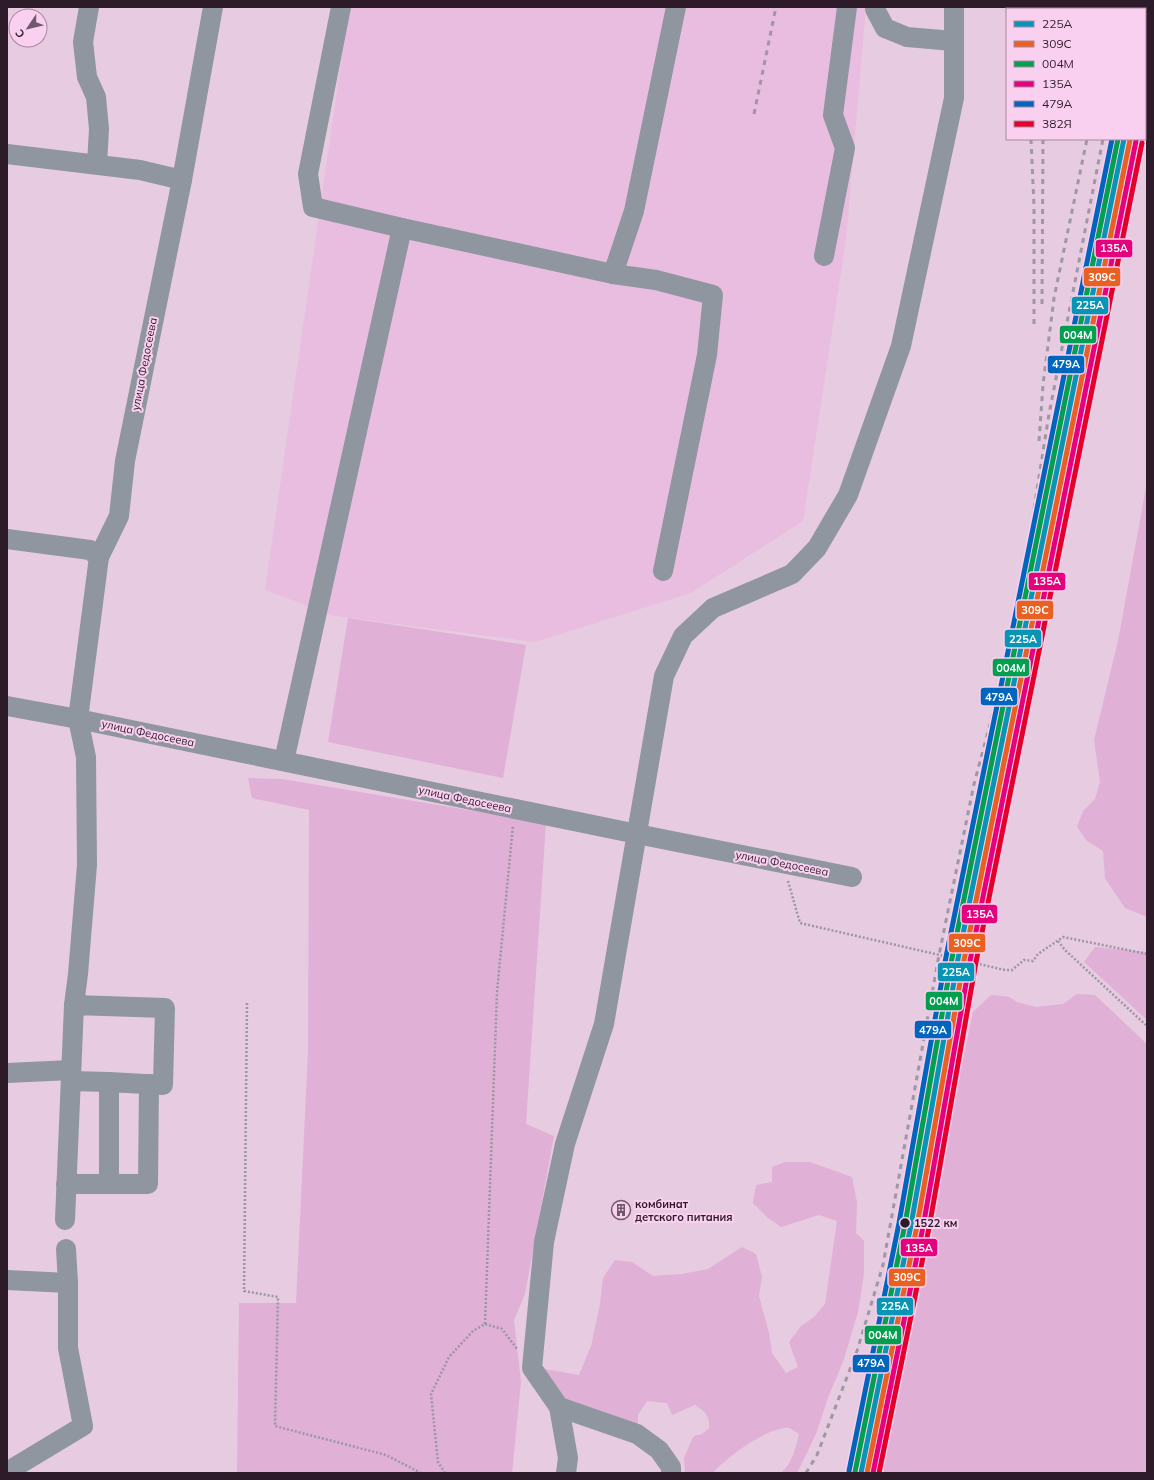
<svg xmlns="http://www.w3.org/2000/svg" width="1154" height="1480" font-family="Mulish,sans-serif">
<rect width="100%" height="100%" fill="#e7cbe1"/>
<polygon fill="#e9bddf" points="349,7 866,7 846,240 803,521 691,593 535,642 335,616 265,590"/>
<g fill="#e0b0d6">
<polygon points="1147,482 1147,917 1125,908 1105,878 1103,851 1087,841 1077,827 1083,811 1095,799 1100,782 1094,740 1118,641"/>
<polygon points="348,618 526,645 503,778 328,742"/>
<polygon points="248,778 282,779 546,823 526,1124 554,1136 525,1294 514,1320 521,1382 512,1473 237,1473 239,1303 296,1303 308,1052 309,810 252,798"/>
<polygon points="1095,947 1147,952 1147,1020 1084,962"/>
<polygon points="1077,994 1095,995 1147,1044 1147,1473 874,1473 973,1012 991,995 1009,997 1017,1002 1036,1007 1063,1004"/>
<path d="M785,1162H810L852,1177L857,1202L856,1233L864,1241V1274L858,1312L843,1362L829,1395L816,1434L797,1473H781C793,1462 795,1450 799,1434C795,1432 790,1427 785,1428C766,1429 725,1458 713,1473H685L684,1458L690,1444L694,1436L702,1434L709,1428C710,1415 705,1412 695,1405L672,1415L667,1403L647,1401L638,1415V1426L567,1401L544,1369L579,1375L591,1346L600,1304L603,1278L615,1260L632,1262L653,1276L682,1274L708,1269L742,1247L756,1254L762,1277L759,1296L769,1333L772,1353L786,1373L798,1367L789,1342L801,1326L814,1317L825,1304L837,1221L819,1215L781,1227L768,1218L753,1203L756,1185L772,1182V1167Z"/>
</g>
<g fill="none" stroke-linecap="round" stroke-linejoin="round">
<g stroke="#9a97a2" stroke-width="2.5" stroke-dasharray="2 2" stroke-linecap="butt">
<polyline points="788,881 800,923 1005,970 1012,970 1024,960 1033,961 1038,954 1063,937 1147,954"/>
<polyline points="1058,941 1065,950 1147,1026"/>
<polyline points="247,1003 244,1291 278,1297 275,1426 386,1455 421,1473"/>
<polyline points="485,1324 497,992 513,825"/>
<polyline points="445,1473 438,1462 431,1394 449,1357 473,1331 485,1324 502,1329 517,1349"/>
</g>
<g stroke="#8f96a0" stroke-width="20">
<polyline points="89,7 83,42 87,77 96,97 99,129 97,164"/>
<polyline points="341,7 308,174 313,207 402,228 613,274 634,211 676,7"/>
<polyline points="875,7 875,9 885,28 907,37 953,41"/>
<polyline points="7,154 140,170 182,180"/>
<polyline points="824,256 845,148 833,115 847,7"/>
<polyline points="613,274 656,280 713,295 707,355 663,571"/>
<polyline points="7,539 90,550 99,557"/>
<polyline points="7,706 78,719 637,834 852,877"/>
<polyline points="284,761 402,228"/>
<polyline points="74,1005 78,974 87,865 86,757 78,719 99,557 119,516 125,461 182,180 213,7"/>
<polyline points="7,1073 71,1070"/>
<polyline points="71,1081 109,1082"/>
<polyline points="66,1184 148,1184 149,1084"/>
<polyline points="65,1220 74,1005 165,1008 163,1085 109,1082 109,1184"/>
<polyline points="7,1280 68,1283"/>
<polyline points="559,1407 637,1434 659,1450 671,1467 671,1473"/>
<polyline points="11,1473 15,1467 83,1426 68,1348 68,1283 66,1249"/>
<polyline points="566,1473 568,1458 559,1407 532,1368 544,1242 565,1144 604,1024 664,676 683,636 713,608 792,574 817,548 848,495 901,346 954,98 954,7"/>
</g>
<g stroke="#9e98a5" stroke-width="3" stroke-dasharray="5 5" stroke-linecap="butt">
<polyline points="1026,7 1026,9"/>
<polyline points="1043,9 1043,7"/>
<polyline points="1073,9 1073,7"/>
<polyline points="1114,9 1115,7"/>
<polyline points="1130,9 1130,7"/>
<polyline points="754,114 776,7"/>
<polyline points="1031,139 1034,206 1034,327"/>
<polyline points="1042,304 1043,139"/>
<polyline points="1039,441 1043,385 1054,298 1087,139"/>
<polyline points="1026,578 1035,502 1049,414 1103,139"/>
<polyline points="806,1473 817,1455 857,1351 883,1265 939,955 974,784 1015,631"/>
</g>
<defs>
<polyline id="rail-1" points="861,1473 911,1225 958,959 1124,139"/>
<polyline id="rail-2" points="867,1473 917,1226 964,960 1130,140"/>
<polyline id="rail-3" points="855,1472 905,1224 952,958 1118,139"/>
<polyline id="rail-4" points="873,1473 923,1227 970,961 1136,141"/>
<polyline id="rail-5" points="849,1471 899,1223 946,957 1112,139"/>
<polyline id="rail-6" points="879,1473 929,1228 976,962 1142,143"/>
</defs>
<use href="#rail-1" stroke="#fad0f0" stroke-width="8"/>
<use href="#rail-2" stroke="#fad0f0" stroke-width="8"/>
<use href="#rail-3" stroke="#fad0f0" stroke-width="8"/>
<use href="#rail-4" stroke="#fad0f0" stroke-width="8"/>
<use href="#rail-5" stroke="#fad0f0" stroke-width="8"/>
<use href="#rail-6" stroke="#fad0f0" stroke-width="8"/>
<use href="#rail-1" stroke="#0794b5" stroke-width="5"/>
<use href="#rail-2" stroke="#e86122" stroke-width="5"/>
<use href="#rail-3" stroke="#029f4f" stroke-width="5"/>
<use href="#rail-4" stroke="#e5007d" stroke-width="5"/>
<use href="#rail-5" stroke="#0065bd" stroke-width="5"/>
<use href="#rail-6" stroke="#e4002b" stroke-width="5"/>
</g>
<defs>
<symbol id="building-ring" viewBox="-11 -11 22 22"><circle r="9.5" fill="#fad0f0" stroke="#6f596a" stroke-width="1.5"/><path d="M-4-6H4V6H1V3H-1V6H-4ZM-2.5-4.3h1.7v1.8h-1.7ZM.8-4.3h1.7v1.8H.8ZM-2.5-1h1.7V.8h-1.7ZM.8-1h1.7V.8H.8Z" fill="#6f596a"/></symbol>
</defs>
<g fill-rule="evenodd">
<use href="#building-ring" x="610" y="1199" width="22" height="22"/>
</g>
<circle fill="#2e1b2a" stroke="#fad0f0" stroke-width="1.5" cx="905" cy="1223" r="5.5"/>
<g text-anchor="middle" dominant-baseline="central" stroke-width="4" stroke-linejoin="round" paint-order="stroke">
<g font-size="11" fill="#2e1b2a" stroke="#fad0f0">
<text transform="translate(144 364) rotate(-79)">улица Федосеева</text>
<text transform="translate(148 733) rotate(12)">улица Федосеева</text>
<text transform="translate(465 799) rotate(12)">улица Федосеева</text>
<text transform="translate(782 863) rotate(11)">улица Федосеева</text>
</g>
<g font-size="11" font-weight="bold" fill="#2e1b2a" stroke="#fad0f0" text-anchor="start">
<text x="635" y="1204">комбинат<tspan x="635" dy="13">детского питания</tspan></text>
</g>
<g font-size="11" font-weight="bold" fill="#2e1b2a" stroke="#fad0f0" text-anchor="start">
<text x="914" y="1223">1522 км</text>
</g>
</g>
<g stroke="#fad0f0" stroke-width="1.5">
<rect x="1095" y="239" width="38" height="19" rx="4" fill="#e5007d"/>
<rect x="1083" y="267" width="38" height="20" rx="4" fill="#e86122"/>
<rect x="1071" y="296" width="38" height="19" rx="4" fill="#0794b5"/>
<rect x="1059" y="325" width="38" height="19" rx="4" fill="#029f4f"/>
<rect x="1047" y="355" width="38" height="19" rx="4" fill="#0065bd"/>
<rect x="1028" y="572" width="38" height="19" rx="4" fill="#e5007d"/>
<rect x="1016" y="600" width="38" height="20" rx="4" fill="#e86122"/>
<rect x="1004" y="629" width="38" height="19" rx="4" fill="#0794b5"/>
<rect x="992" y="658" width="38" height="19" rx="4" fill="#029f4f"/>
<rect x="980" y="687" width="38" height="19" rx="4" fill="#0065bd"/>
<rect x="961" y="904" width="37" height="20" rx="4" fill="#e5007d"/>
<rect x="948" y="933" width="38" height="20" rx="4" fill="#e86122"/>
<rect x="937" y="962" width="38" height="20" rx="4" fill="#0794b5"/>
<rect x="925" y="991" width="38" height="20" rx="4" fill="#029f4f"/>
<rect x="914" y="1020" width="38" height="19" rx="4" fill="#0065bd"/>
<rect x="900" y="1238" width="38" height="19" rx="4" fill="#e5007d"/>
<rect x="888" y="1268" width="38" height="19" rx="4" fill="#e86122"/>
<rect x="876" y="1297" width="38" height="19" rx="4" fill="#0794b5"/>
<rect x="864" y="1325" width="38" height="20" rx="4" fill="#029f4f"/>
<rect x="852" y="1354" width="38" height="19" rx="4" fill="#0065bd"/>
</g>
<g font-size="11" text-anchor="middle" font-weight="bold" fill="#fff">
<text x="1114" y="252">135А</text>
<text x="1102" y="281">309С</text>
<text x="1090" y="309">225А</text>
<text x="1078" y="339">004М</text>
<text x="1066" y="368">479А</text>
<text x="1047" y="585">135А</text>
<text x="1035" y="614">309С</text>
<text x="1023" y="643">225А</text>
<text x="1011" y="672">004М</text>
<text x="999" y="701">479А</text>
<text x="980" y="918">135А</text>
<text x="967" y="947">309С</text>
<text x="956" y="976">225А</text>
<text x="944" y="1005">004М</text>
<text x="933" y="1034">479А</text>
<text x="919" y="1252">135А</text>
<text x="907" y="1281">309С</text>
<text x="895" y="1310">225А</text>
<text x="883" y="1339">004М</text>
<text x="871" y="1367">479А</text>
</g>
<rect width="1154" height="1480" fill="none" stroke="#2e1b2a" stroke-width="16"/>
<rect x="1006" y="8" width="140" height="132" fill="#fad0f0" stroke="#a888a1"/>
<rect x="1014" y="21" width="20" height="6" fill="#0794b5" stroke="#a888a1"/>
<text x="1042" y="28" font-size="12" fill="#2e1b2a">225А</text>
<rect x="1014" y="41" width="20" height="6" fill="#e86122" stroke="#a888a1"/>
<text x="1042" y="48" font-size="12" fill="#2e1b2a">309С</text>
<rect x="1014" y="61" width="20" height="6" fill="#029f4f" stroke="#a888a1"/>
<text x="1042" y="68" font-size="12" fill="#2e1b2a">004М</text>
<rect x="1014" y="81" width="20" height="6" fill="#e5007d" stroke="#a888a1"/>
<text x="1042" y="88" font-size="12" fill="#2e1b2a">135А</text>
<rect x="1014" y="101" width="20" height="6" fill="#0065bd" stroke="#a888a1"/>
<text x="1042" y="108" font-size="12" fill="#2e1b2a">479А</text>
<rect x="1014" y="121" width="20" height="6" fill="#e4002b" stroke="#a888a1"/>
<text x="1042" y="128" font-size="12" fill="#2e1b2a">382Я</text>
<g transform="translate(28 28) rotate(235)"><circle r="19" fill="#fad0f0" stroke="#a888a1"/>
<path d="M0-3L7 15L0 10L-7 15Z" fill="#6f596a"/>
<text y="-6" font-size="11" font-weight="bold" text-anchor="middle" fill="#2e1b2a">С</text>
</g>
</svg>
